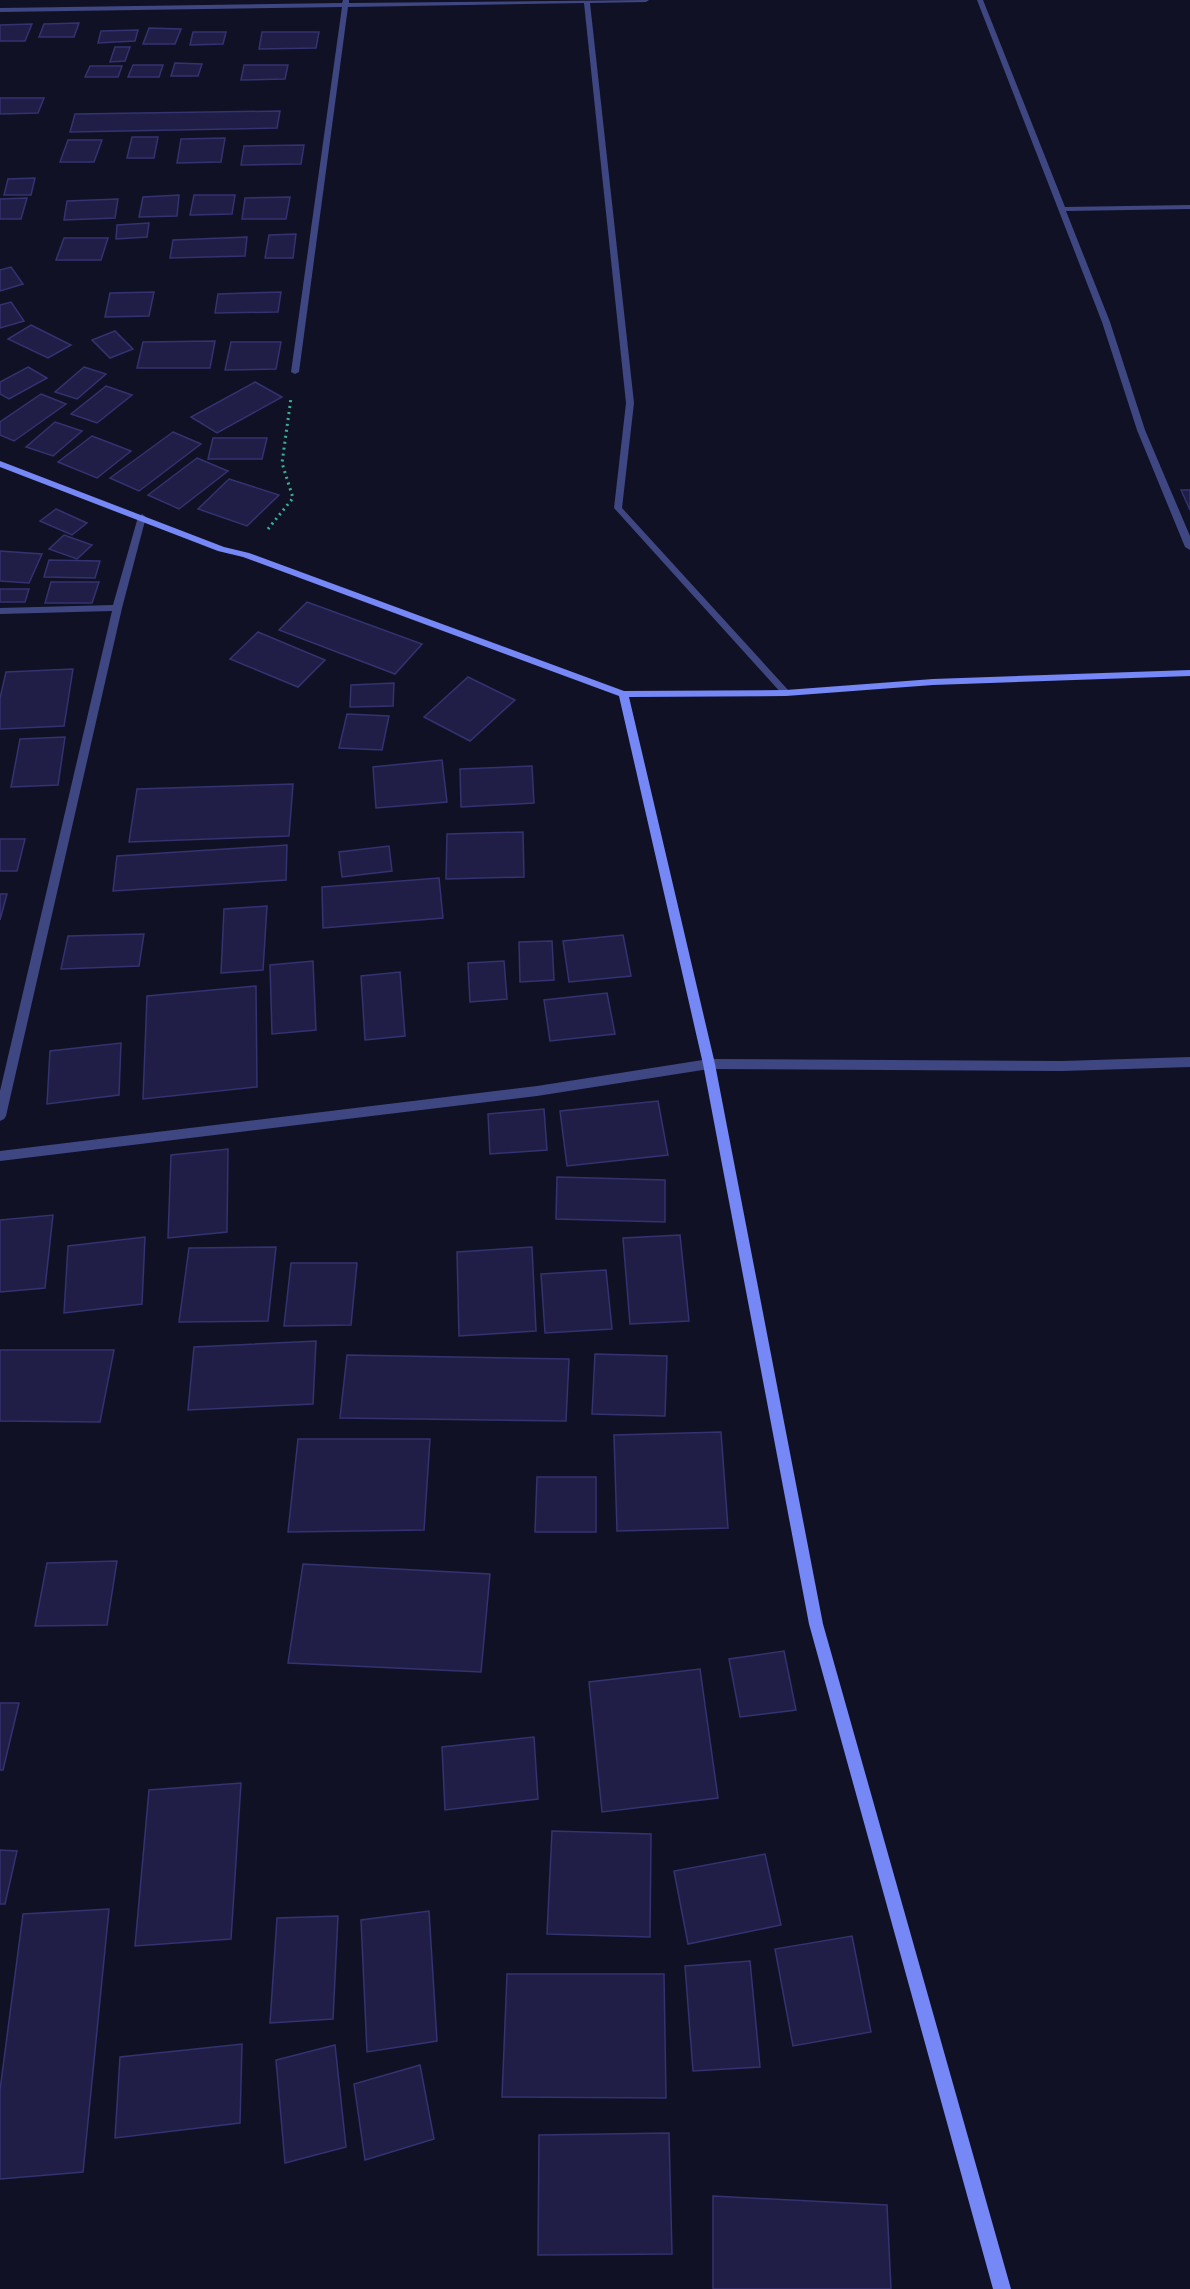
<svg xmlns="http://www.w3.org/2000/svg" width="1190" height="2289" font-family="Barlow,sans-serif">
<rect width="100%" height="100%" fill="#111126"/>
<g fill="#201e46" stroke="#343270" stroke-width="1.5">
<polygon points="79,23 74,37 39,37 44,24"/>
<polygon points="32,24 25,41 0,41 0,25"/>
<polygon points="149,28 181,29 175,44 143,44"/>
<polygon points="138,30 135,41 98,43 101,31"/>
<polygon points="193,32 226,32 223,44 190,45"/>
<polygon points="262,32 319,32 316,48 259,49"/>
<polygon points="115,47 130,47 125,61 110,62"/>
<polygon points="175,63 202,64 198,76 171,76"/>
<polygon points="133,65 163,65 159,77 128,77"/>
<polygon points="244,65 288,65 285,79 241,80"/>
<polygon points="90,66 122,66 118,77 85,77"/>
<polygon points="0,98 44,98 38,113 0,114"/>
<polygon points="280,111 277,128 70,132 75,114"/>
<polygon points="132,137 158,137 154,158 127,158"/>
<polygon points="225,138 221,162 177,163 181,139"/>
<polygon points="68,140 102,140 94,162 60,162"/>
<polygon points="304,145 301,164 241,165 244,146"/>
<polygon points="35,178 31,195 4,195 8,179"/>
<polygon points="179,195 177,216 139,217 143,197"/>
<polygon points="194,195 235,195 232,214 190,215"/>
<polygon points="290,197 286,219 242,219 245,198"/>
<polygon points="27,198 21,219 0,219 0,199"/>
<polygon points="118,199 115,218 64,220 67,201"/>
<polygon points="149,223 147,237 116,239 117,225"/>
<polygon points="296,234 293,258 265,258 269,235"/>
<polygon points="247,237 245,256 170,258 173,240"/>
<polygon points="64,238 108,238 101,260 56,260"/>
<polygon points="11,267 23,284 0,291 0,270"/>
<polygon points="154,292 149,316 105,317 110,293"/>
<polygon points="281,292 278,312 215,313 218,294"/>
<polygon points="11,302 24,321 0,328 0,305"/>
<polygon points="31,325 71,345 48,358 8,339"/>
<polygon points="115,331 133,349 110,358 92,340"/>
<polygon points="215,341 210,368 137,368 143,342"/>
<polygon points="231,342 281,342 276,369 225,370"/>
<polygon points="28,367 47,378 9,399 0,394 0,382"/>
<polygon points="84,367 106,374 77,399 55,392"/>
<polygon points="255,382 282,397 217,433 191,417"/>
<polygon points="106,386 132,395 97,423 71,414"/>
<polygon points="41,394 66,404 14,441 0,435 0,422"/>
<polygon points="55,422 82,431 53,456 26,447"/>
<polygon points="173,432 201,444 139,491 110,478"/>
<polygon points="92,436 131,451 97,478 58,462"/>
<polygon points="213,438 267,438 262,459 208,459"/>
<polygon points="197,458 228,471 179,509 148,495"/>
<polygon points="229,479 279,495 247,526 198,509"/>
<polygon points="1181,490 1190,490 1190,510"/>
<polygon points="56,509 87,523 72,535 40,521"/>
<polygon points="64,535 92,545 77,559 49,549"/>
<polygon points="0,551 42,554 29,583 0,581"/>
<polygon points="49,560 100,561 95,578 44,577"/>
<polygon points="51,582 99,582 92,603 45,603"/>
<polygon points="0,589 29,589 25,602 0,602"/>
<polygon points="307,602 422,644 395,674 279,630"/>
<polygon points="258,632 325,660 298,687 230,659"/>
<polygon points="73,669 64,726 0,729 0,698 6,672"/>
<polygon points="468,677 515,700 470,741 424,717"/>
<polygon points="394,683 393,706 350,707 351,685"/>
<polygon points="347,714 389,716 382,750 339,748"/>
<polygon points="65,737 58,785 11,787 20,739"/>
<polygon points="442,760 447,802 376,808 373,767"/>
<polygon points="532,766 534,803 461,807 460,769"/>
<polygon points="293,784 289,836 129,842 137,789"/>
<polygon points="523,832 524,877 446,879 447,834"/>
<polygon points="0,839 25,839 17,871 0,871"/>
<polygon points="287,845 286,880 113,891 117,856"/>
<polygon points="389,846 392,871 342,877 339,852"/>
<polygon points="439,878 443,918 323,928 322,887"/>
<polygon points="0,894 7,894 0,920"/>
<polygon points="267,906 263,970 221,973 224,909"/>
<polygon points="144,934 139,966 61,969 68,936"/>
<polygon points="623,935 631,976 569,982 563,941"/>
<polygon points="552,941 554,980 520,982 519,942"/>
<polygon points="313,961 316,1030 272,1034 270,965"/>
<polygon points="504,961 507,999 470,1002 468,963"/>
<polygon points="400,972 405,1036 365,1040 361,976"/>
<polygon points="256,986 257,1087 143,1099 147,996"/>
<polygon points="607,993 615,1034 550,1041 544,1000"/>
<polygon points="121,1043 119,1095 47,1104 50,1051"/>
<polygon points="658,1101 668,1155 567,1166 560,1111"/>
<polygon points="544,1109 547,1150 490,1154 488,1114"/>
<polygon points="228,1149 227,1232 168,1238 171,1155"/>
<polygon points="557,1177 665,1180 665,1222 556,1219"/>
<polygon points="53,1215 45,1288 0,1292 0,1220"/>
<polygon points="680,1235 689,1321 630,1324 623,1238"/>
<polygon points="145,1237 142,1304 64,1313 68,1246"/>
<polygon points="276,1247 268,1321 179,1322 189,1248"/>
<polygon points="532,1247 536,1331 459,1336 457,1252"/>
<polygon points="291,1263 357,1263 351,1325 284,1326"/>
<polygon points="606,1270 612,1329 545,1333 541,1274"/>
<polygon points="316,1341 313,1404 188,1410 194,1347"/>
<polygon points="0,1350 114,1350 100,1422 0,1421"/>
<polygon points="595,1354 667,1356 665,1416 592,1414"/>
<polygon points="347,1355 569,1359 566,1421 340,1418"/>
<polygon points="721,1432 728,1528 617,1531 614,1435"/>
<polygon points="298,1439 430,1439 424,1530 288,1532"/>
<polygon points="537,1477 596,1477 596,1532 535,1532"/>
<polygon points="117,1561 107,1625 35,1626 47,1563"/>
<polygon points="303,1564 490,1574 481,1672 288,1663"/>
<polygon points="784,1651 796,1710 740,1717 729,1659"/>
<polygon points="700,1669 718,1798 602,1812 589,1682"/>
<polygon points="0,1703 19,1703 3,1770 0,1770"/>
<polygon points="534,1737 538,1799 445,1810 442,1747"/>
<polygon points="241,1783 231,1939 135,1946 149,1790"/>
<polygon points="552,1831 651,1834 650,1937 547,1934"/>
<polygon points="0,1850 17,1851 5,1904 0,1904"/>
<polygon points="765,1854 781,1925 688,1944 674,1871"/>
<polygon points="109,1909 83,2172 0,2179 0,2090 23,1914"/>
<polygon points="429,1911 437,2041 367,2052 361,1920"/>
<polygon points="338,1916 333,2019 270,2023 277,1918"/>
<polygon points="852,1936 871,2032 793,2046 775,1949"/>
<polygon points="750,1961 760,2067 693,2071 685,1966"/>
<polygon points="507,1974 664,1974 666,2098 502,2097"/>
<polygon points="242,2044 240,2123 115,2138 120,2057"/>
<polygon points="335,2045 346,2147 285,2163 276,2060"/>
<polygon points="420,2065 434,2139 365,2160 354,2084"/>
<polygon points="669,2133 672,2254 538,2255 539,2135"/>
<polygon points="713,2196 887,2205 891,2289 713,2289"/>
</g>
<g fill="none" stroke-linecap="round" stroke-linejoin="round">
<polyline stroke="#38b196" stroke-width="3" stroke-dasharray="2 4" stroke-linecap="butt" points="268,529 293,498 282,463 291,398"/>
<g fill="#3f4782" fill-rule="evenodd">
<polygon points="343,0 349,0 349,3 649,0 646,2 590,3 634,403 622,508 789,691 789,695 783,695 614,508 626,403 584,3 348,7 299,372 295,374 291,372 342,7 0,12 0,8 342,3"/>
<polygon points="977,0 983,0 1065,207 1190,205 1190,209 1066,211 1110,322 1145,430 1190,536 1190,550 1185,547 1137,430 1102,322"/>
<polygon points="142,514 146,517 122,608 6,1116 4,1119 0,1121 0,1091 112,611 0,614 0,608 113,605 138,517"/>
<polygon points="1190,1057 1190,1067 1062,1071 709,1069 537,1096 0,1161 0,1151 537,1086 709,1059 1062,1061"/>
</g>
<polygon fill="#7687f6" fill-rule="evenodd" points="0,461 224,547 249,553 624,691 786,690 933,679 1190,670 1190,676 933,685 786,696 629,697 715,1064 823,1624 1011,2289 993,2289 809,1624 703,1064 619,696 243,557 218,551 0,467"/>
</g>
</svg>
